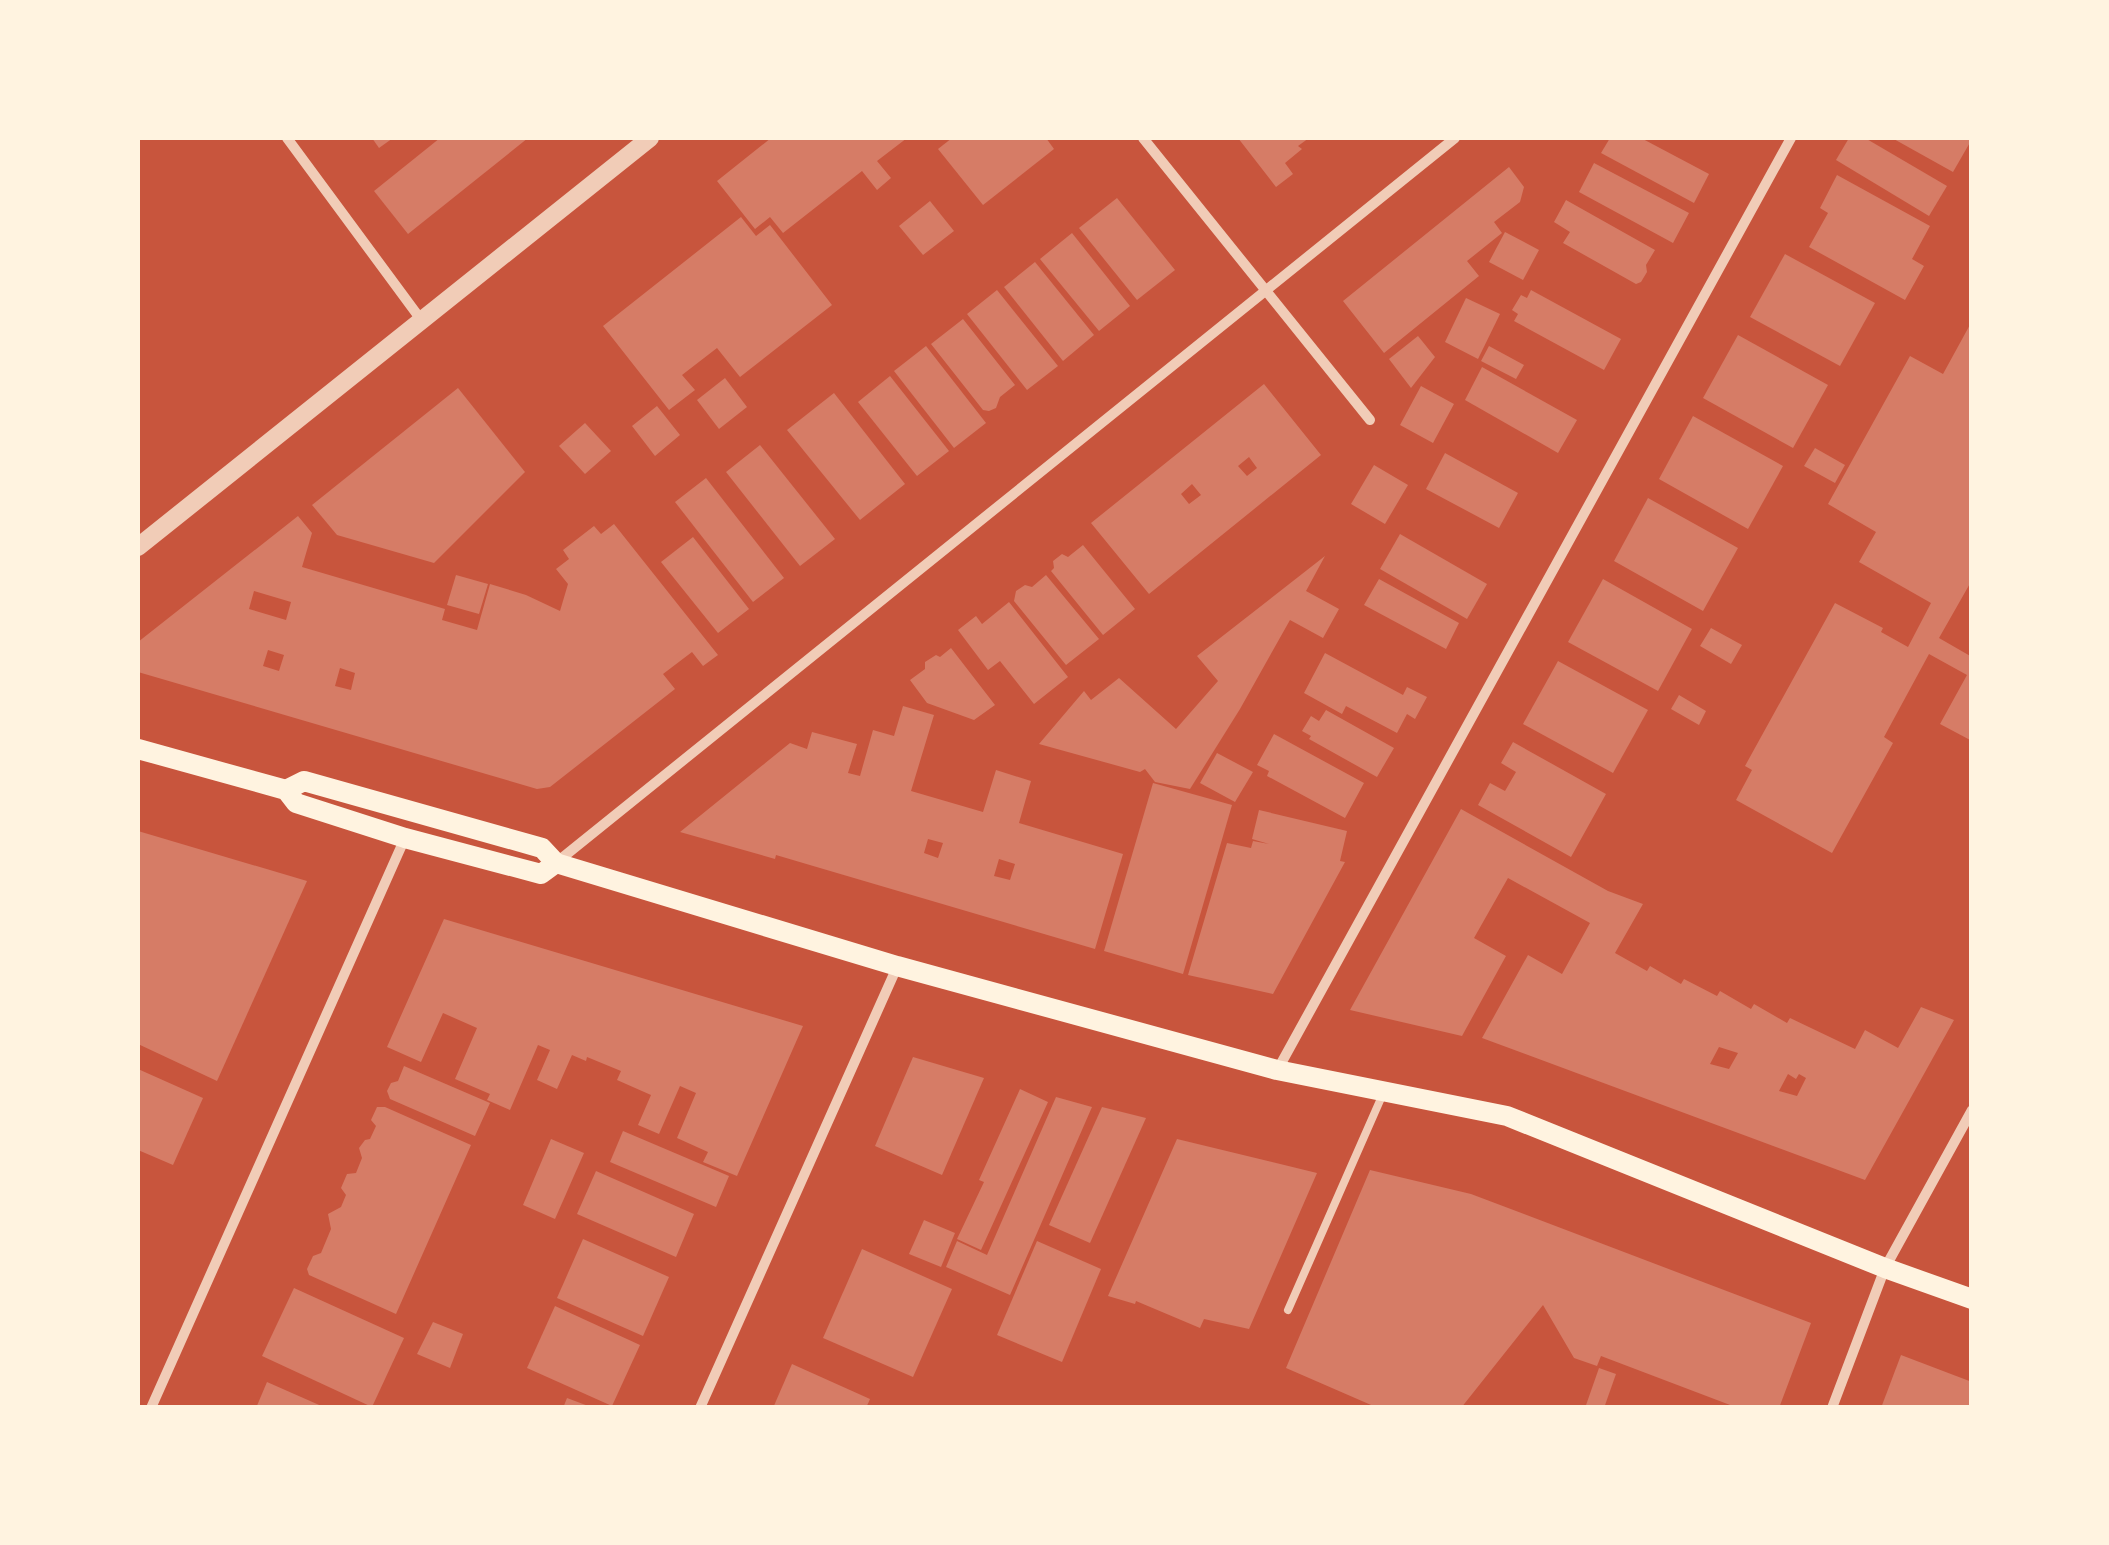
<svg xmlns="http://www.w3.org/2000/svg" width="2109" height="1545" font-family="Signika,sans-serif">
<rect width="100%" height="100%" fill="#c8553d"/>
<g fill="#d67c66" fill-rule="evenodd">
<polygon points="372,138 393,138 379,148"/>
<polygon points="440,138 528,138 408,234 374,191"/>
<polygon points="771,138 907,138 877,161 891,178 877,190 862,171 783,233 770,217 755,229 717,181"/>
<polygon points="952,138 1046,138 1054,149 983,205 938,149"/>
<polygon points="1238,138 1309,138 1298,146 1302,149 1285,163 1293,174 1276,187"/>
<polygon points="1610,138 1641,138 1709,174 1694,203 1601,153"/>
<polygon points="1849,138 1865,138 1947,186 1929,216 1836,160"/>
<polygon points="1892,138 1972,138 1972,139 1953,172"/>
<polygon points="1594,163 1689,213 1673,243 1579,192"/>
<polygon points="1509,167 1524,187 1520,202 1494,222 1502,233 1467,261 1479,276 1384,353 1343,301"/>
<polygon points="1837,175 1930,226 1912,259 1924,266 1905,300 1809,247 1828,213 1820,208"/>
<polygon points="1117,198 1175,270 1137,300 1079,228"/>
<polygon points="1566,200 1655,250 1646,265 1647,272 1641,282 1636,284 1563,243 1570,232 1554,222"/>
<polygon points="930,201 954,231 923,255 899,226"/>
<polygon points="741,217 756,236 770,225 832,305 740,377 717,348 682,375 695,390 669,410 603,326"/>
<polygon points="1505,232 1539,250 1523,280 1489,262"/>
<polygon points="1072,233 1130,306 1099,331 1040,259"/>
<polygon points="1785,254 1875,303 1840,366 1750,317"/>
<polygon points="1035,262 1094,335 1063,361 1004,287"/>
<polygon points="997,290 1058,366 1027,390 967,314"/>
<polygon points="1531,290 1621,339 1604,370 1514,321 1518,314 1512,310 1521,295 1527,298"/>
<polygon points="1466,298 1500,314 1478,359 1445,342"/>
<polygon points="963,319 1015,385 1000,397 996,408 989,411 983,410 931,344"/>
<polygon points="1972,321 1972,580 1939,638 1972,657 1972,741 1940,724 1967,675 1929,654 1884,737 1893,743 1832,853 1736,800 1752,770 1745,766 1835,603 1883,628 1881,632 1908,647 1931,603 1859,562 1876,532 1828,504 1910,356 1943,374"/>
<polygon points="1738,335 1828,385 1793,448 1703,398"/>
<polygon points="1418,336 1435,357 1411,388 1389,359"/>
<polygon points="926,346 986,423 954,448 894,371"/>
<polygon points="1489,346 1524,365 1516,379 1481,361"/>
<polygon points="1482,367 1577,420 1558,453 1465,400"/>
<polygon points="890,376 949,451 917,476 858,402"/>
<polygon points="725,378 747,407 719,429 697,400"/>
<path d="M1264,384L1321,455L1149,594L1091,523ZM1249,457L1257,468L1247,476L1238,466ZM1192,484L1201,495L1189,504L1181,494Z"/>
<polygon points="1421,386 1454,404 1433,443 1400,425"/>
<polygon points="458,388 525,472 434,563 337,535 312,505"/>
<polygon points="834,393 905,484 860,520 787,430"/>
<polygon points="657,406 680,435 655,456 632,426"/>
<polygon points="1693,416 1783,466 1748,529 1659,479"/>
<polygon points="585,423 611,451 585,474 559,446"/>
<polygon points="760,445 835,539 800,566 726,472"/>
<polygon points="1815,448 1845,465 1835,483 1804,466"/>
<polygon points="1445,453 1518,493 1499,528 1426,489"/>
<polygon points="1374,465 1408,485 1385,524 1351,504"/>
<polygon points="706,478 784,578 753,602 675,502"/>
<polygon points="1648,498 1738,548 1703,611 1614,561"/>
<path d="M298,516L312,533L302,567L445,609L442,620L477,630L490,584L526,595L560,611L568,584L556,569L569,559L563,550L594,526L601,534L614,524L718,655L703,666L692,652L663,674L675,689L550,787L537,789L138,672V642ZM254,591L291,602L286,620L249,609ZM268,650L284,655L279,671L263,666ZM340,668L355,673L351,690L335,686Z"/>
<polygon points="1400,534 1487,584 1467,619 1380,569"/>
<polygon points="693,537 749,609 718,633 661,562"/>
<polygon points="1083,545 1135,609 1103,635 1051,571 1054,568 1053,561 1062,554 1068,557"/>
<polygon points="1325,556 1306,591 1339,609 1323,638 1290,620 1240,709 1190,789 1155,782 1145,769 1140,772 1039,744 1084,691 1091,700 1119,678 1176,729 1218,681 1197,656"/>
<polygon points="456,575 488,584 479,614 447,605"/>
<polygon points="1046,575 1099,639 1066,665 1014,601 1016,591 1025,585 1032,587"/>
<polygon points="1379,579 1459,623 1446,649 1364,605"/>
<polygon points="1603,579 1692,629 1658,691 1568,642"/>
<polygon points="1009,602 1068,677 1034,704 1000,661 988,670 958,630 976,616 982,624"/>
<polygon points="1711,628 1742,645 1731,664 1700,646"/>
<polygon points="951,648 995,705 974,720 927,703 910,680 925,669 925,662 936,655 940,657"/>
<polygon points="1325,653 1403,695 1407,687 1427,697 1415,719 1407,714 1397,733 1346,706 1342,714 1304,693"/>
<polygon points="1558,661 1648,710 1613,773 1523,724"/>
<polygon points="1679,695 1706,711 1699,725 1671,709"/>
<path d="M903,706L934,715L911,791L983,812L996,770L1031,781L1019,823L1123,854L1095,949L820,868L776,855L775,859L680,832L790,743L807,749L812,732L857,744L848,773L860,776L873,730L894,736ZM928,839L943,843L938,858L924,853ZM999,859L1015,864L1010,880L994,876Z"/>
<polygon points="1326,710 1394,748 1377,777 1309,739 1311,736 1302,731 1311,716 1319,721"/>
<polygon points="1274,734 1364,783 1345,818 1267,776 1269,771 1257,765"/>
<polygon points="1513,742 1606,794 1571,857 1478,805 1490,783 1505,791 1516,772 1501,763"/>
<polygon points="1217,753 1253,772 1235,802 1200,783"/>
<polygon points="1153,783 1232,805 1183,974 1104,951"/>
<path d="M1461,809L1608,891L1643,904L1615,953L1647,971L1650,966L1681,984L1684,979L1717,996L1720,991L1751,1009L1754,1004L1787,1023L1790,1018L1855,1049L1865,1030L1898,1048L1921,1007L1954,1020L1865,1180L1482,1038L1528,955L1562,974L1590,923L1508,878L1474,938L1506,956L1462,1036L1350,1010ZM1719,1047L1738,1053L1729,1069L1710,1064ZM1788,1074L1796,1079L1799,1074L1806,1078L1797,1096L1779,1091Z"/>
<polygon points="1259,810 1347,831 1340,861 1345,862 1273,994 1188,975 1227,843 1251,848 1253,841 1269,844 1252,839"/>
<polygon points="138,831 307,881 217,1081 138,1044"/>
<polygon points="444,919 803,1026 737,1176 703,1162 708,1152 677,1138 696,1093 680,1086 659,1134 638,1125 651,1095 617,1080 621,1071 587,1057 586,1061 572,1055 557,1089 537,1080 550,1050 538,1045 510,1110 487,1100 490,1094 455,1079 477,1028 443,1013 421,1062 387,1047"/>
<polygon points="913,1057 984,1078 942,1175 875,1146"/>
<polygon points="404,1066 490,1103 475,1136 390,1099 387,1091 391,1083 398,1081"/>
<polygon points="138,1069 203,1098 173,1165 138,1150"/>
<polygon points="1020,1089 1048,1102 981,1250 957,1239 984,1182 979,1180"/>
<polygon points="1056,1097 1092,1107 1010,1295 946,1267 957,1241 987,1255"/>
<polygon points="377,1107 385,1107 471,1145 396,1314 309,1275 307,1269 313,1256 321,1253 331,1229 328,1214 341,1207 346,1195 341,1188 347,1174 356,1173 362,1158 359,1148 365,1140 370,1139 376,1126 371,1120"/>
<polygon points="1102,1107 1146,1118 1090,1243 1049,1225"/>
<polygon points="623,1131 729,1176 716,1207 610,1162"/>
<polygon points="551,1139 584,1153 555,1219 523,1205"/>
<polygon points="1177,1139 1317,1173 1249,1329 1204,1319 1200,1328 1136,1301 1135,1304 1108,1296"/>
<polygon points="1370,1170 1471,1194 1811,1323 1779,1408 1738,1408 1601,1356 1597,1366 1574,1358 1543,1305 1461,1408 1378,1408 1286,1368"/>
<polygon points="596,1171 694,1214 676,1257 577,1214"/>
<polygon points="924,1220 955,1233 941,1267 909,1254"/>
<polygon points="583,1239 669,1277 643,1336 557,1298"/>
<polygon points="1037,1241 1101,1269 1062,1362 997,1335"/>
<polygon points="862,1249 952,1289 913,1377 823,1338"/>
<polygon points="294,1288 404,1338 372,1407 262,1356"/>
<polygon points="555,1306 640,1345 612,1406 527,1368"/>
<polygon points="433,1322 463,1334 450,1368 417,1354"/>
<polygon points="1901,1355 1972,1382 1972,1408 1881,1408"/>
<polygon points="792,1364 870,1399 866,1408 773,1408"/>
<polygon points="1599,1368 1616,1374 1604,1408 1585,1408"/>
<polygon points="267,1382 326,1408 256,1408"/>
<polygon points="567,1398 591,1407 591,1408 563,1408"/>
</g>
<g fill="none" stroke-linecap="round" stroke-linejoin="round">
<polyline stroke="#f1ccb7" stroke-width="8" points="1288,1310 1382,1096"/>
<g stroke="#f1ccb7" stroke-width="10">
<polyline points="287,138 422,321"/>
<polyline points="1143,138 1370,420"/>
<polyline points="557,862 1455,138"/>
<polyline points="1278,1069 1791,138"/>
<polyline points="151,1408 405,838"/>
<polyline points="700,1408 897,967"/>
<polyline points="1832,1408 1885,1268 1972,1110"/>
</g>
<polyline stroke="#f1ccb7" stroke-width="18" points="138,547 650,138"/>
<g stroke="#fff3e0" stroke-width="20">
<polyline points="138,749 286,790 296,803 405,838 541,874 556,863"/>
<polyline points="286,790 304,781 542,848 556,863 897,966 1277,1070 1507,1116 1885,1268 1972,1299"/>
</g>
</g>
<rect width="2109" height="1545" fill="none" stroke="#fff3e0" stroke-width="280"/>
</svg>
